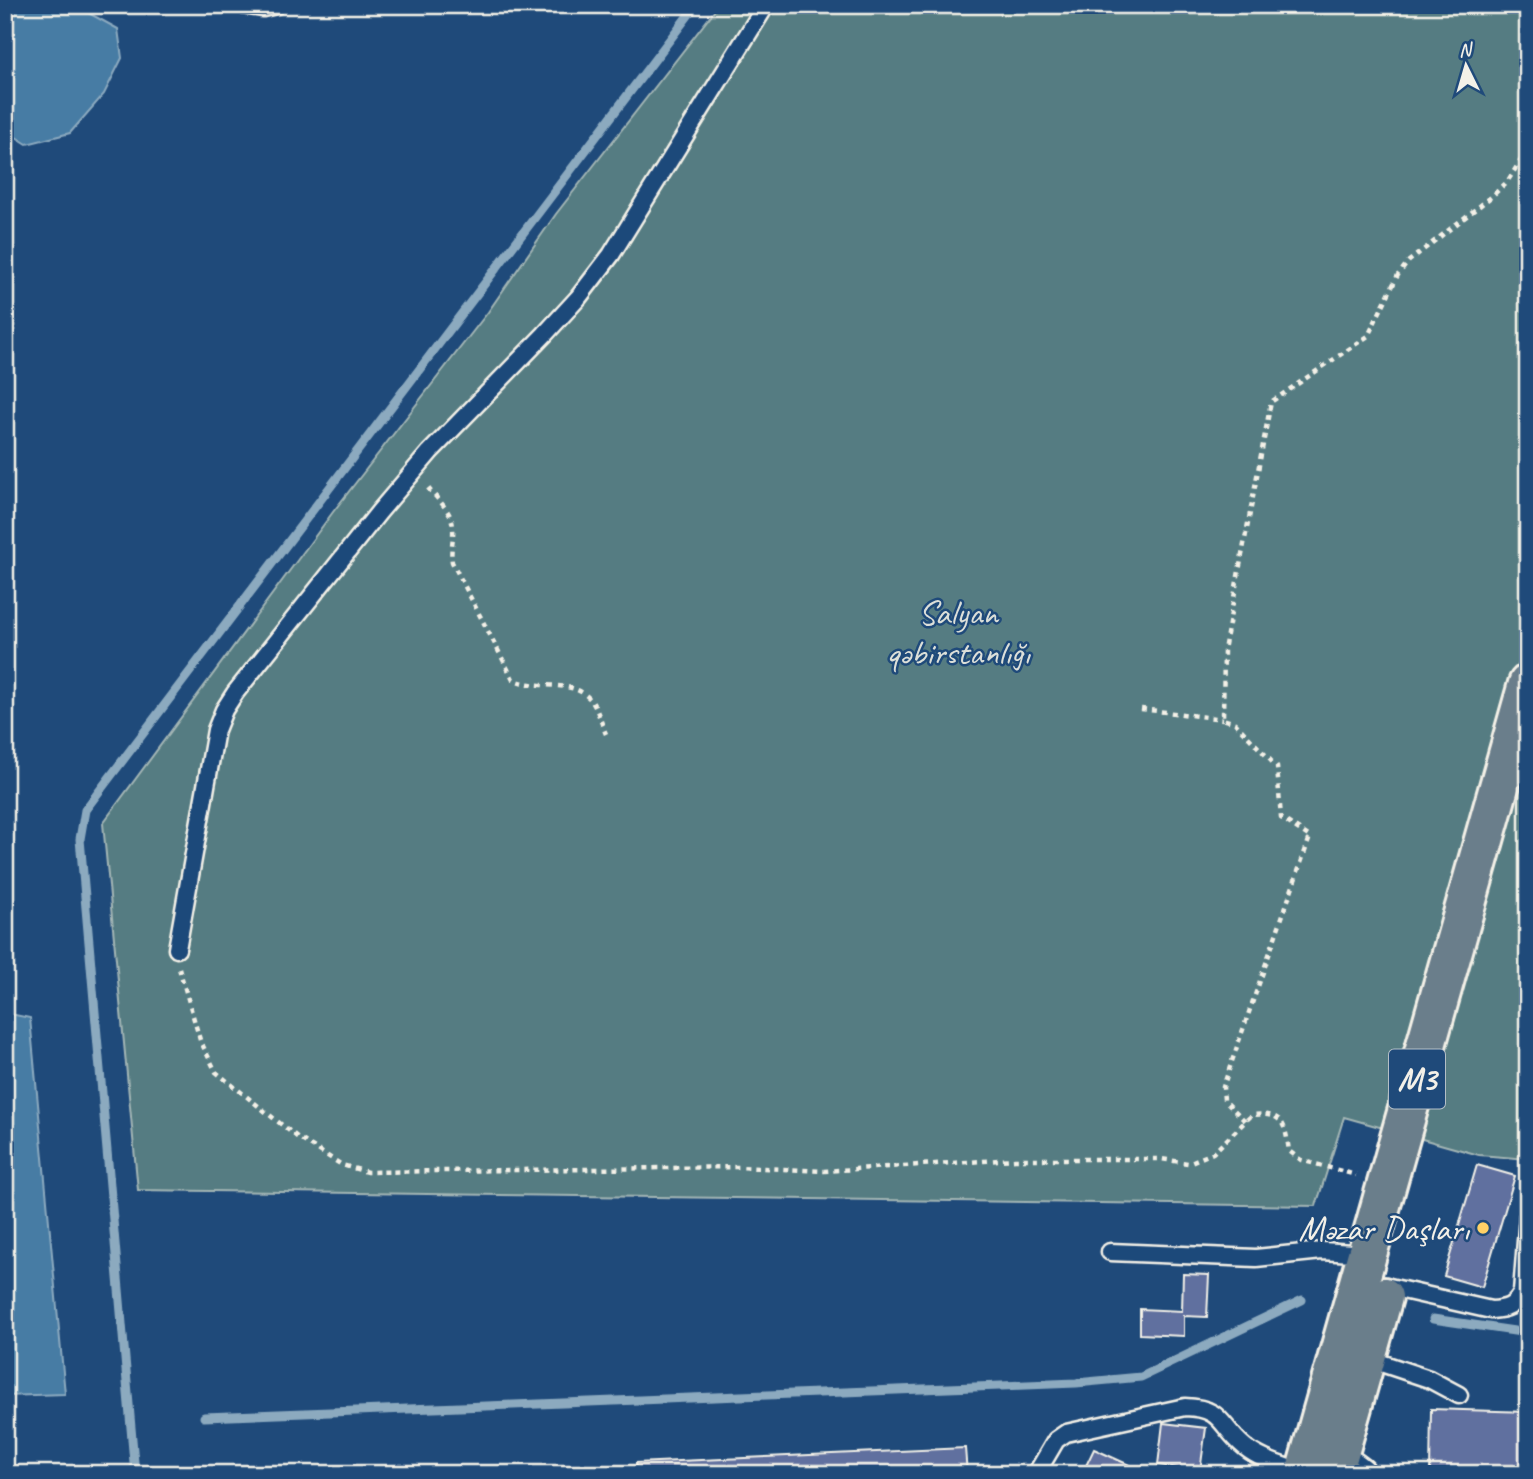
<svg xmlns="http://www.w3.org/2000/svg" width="1533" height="1479" font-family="Caveat,sans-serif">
<rect width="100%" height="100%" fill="#1f4a7a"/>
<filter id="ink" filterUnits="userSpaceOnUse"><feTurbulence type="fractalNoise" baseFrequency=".0143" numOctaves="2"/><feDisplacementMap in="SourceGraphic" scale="14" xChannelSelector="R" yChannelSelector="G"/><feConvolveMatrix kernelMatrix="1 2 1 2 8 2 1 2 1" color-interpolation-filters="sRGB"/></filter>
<g filter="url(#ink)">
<polygon fill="#547c82" stroke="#a4b6b5" stroke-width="2" points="719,5 1528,5 1528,1159 1479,1155 1344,1117 1316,1206 138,1190 103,823 333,512 488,312 556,214"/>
<g fill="#477ba4" stroke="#8caabf" stroke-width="2">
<polygon points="5,5 67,5 85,11 118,29 122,58 104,94 70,133 27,144 5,130"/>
<polygon points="5,1013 30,1018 65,1394 5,1396"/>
</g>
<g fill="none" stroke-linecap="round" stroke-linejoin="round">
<g stroke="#8caabf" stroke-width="9">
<polyline points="1433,1319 1528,1333"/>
<polyline points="204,1417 1076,1383 1141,1377 1302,1300"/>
<polyline points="135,1474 80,839 85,810 696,5"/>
</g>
</g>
<g fill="#60709f" stroke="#f4f1e8" stroke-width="2">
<polygon points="1477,1165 1515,1176 1482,1287 1444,1276"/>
<polygon points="1183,1274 1209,1275 1207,1317 1184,1316 1184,1336 1140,1334 1140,1309 1182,1311"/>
<polygon points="1431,1409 1528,1412 1528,1474 1430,1474"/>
<polygon points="1163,1423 1206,1428 1200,1471 1158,1465"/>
<polygon points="965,1448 967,1474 636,1474 636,1463"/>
<polygon points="1094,1449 1149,1474 1082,1474"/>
</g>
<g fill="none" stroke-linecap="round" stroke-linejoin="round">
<defs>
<g id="service">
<polyline points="243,5 263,8 276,5"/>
<polyline points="177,949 216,730 224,710 235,693 379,512 430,452 545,334 578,298 611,255 766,5"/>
<polyline points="1110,1252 1256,1258 1322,1251 1367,1254"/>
<path d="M1385,1286L1491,1310C1507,1309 1514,1307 1522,1292L1528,1215"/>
<polyline points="1366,1358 1429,1379 1459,1395"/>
<path d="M1036,1474L1056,1440L1066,1433L1185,1407C1224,1408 1219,1426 1245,1447C1262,1461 1285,1466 1305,1474"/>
</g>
<polyline id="minor" points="1313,1456 1351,1468 1359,1474"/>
<g id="primary">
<polyline points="1305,1474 1528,684"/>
<polyline points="1333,1474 1383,1297"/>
</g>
</defs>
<use href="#service" stroke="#f4f1e8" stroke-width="21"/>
<use href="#minor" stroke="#f4f1e8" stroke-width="38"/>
<use href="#primary" stroke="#f4f1e8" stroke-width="44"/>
<g stroke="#f4f1e8" stroke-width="4.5" stroke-dasharray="5 5" stroke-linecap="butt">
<path d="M428,488C437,499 452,511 453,527C454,539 450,549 452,562L513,679C535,691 570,678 589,698C597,706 601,723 606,734"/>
<polyline points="1141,709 1223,719"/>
<path d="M179,968L200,1040L216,1072L297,1137L342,1165L367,1172L740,1167L824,1171L1015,1159H1161L1188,1163L1213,1153L1252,1115C1284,1112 1285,1124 1289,1151L1301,1160L1356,1175"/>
<polyline points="1245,1121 1224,1100 1223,1087 1310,837 1281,818 1277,767 1235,723 1223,719 1224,650 1271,402 1368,336 1398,275 1409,261 1491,197 1507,182 1528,149"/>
</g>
<use href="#service" stroke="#1f4a7a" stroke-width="16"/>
<use href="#minor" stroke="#1f4a7a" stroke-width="33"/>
<use href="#primary" stroke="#6b7e8b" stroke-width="38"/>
</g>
</g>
<circle fill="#ffd166" stroke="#1f4a7a" stroke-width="2.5" cx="1483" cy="1228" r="7"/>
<g text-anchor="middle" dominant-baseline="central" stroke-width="5" stroke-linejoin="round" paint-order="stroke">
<rect fill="#1f4a7a" stroke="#b4bfc7" stroke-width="2" x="1389" y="1049.5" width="56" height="59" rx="5"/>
<g font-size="33" font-weight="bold" fill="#f4f1e8">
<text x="1417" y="1079">M3</text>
</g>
<g font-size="35" fill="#dcdfd9" stroke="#1f4a7a">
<text x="958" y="612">Salyan<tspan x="958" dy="40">qəbirstanlığı</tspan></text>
</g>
<g font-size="35" fill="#f4f1e8" stroke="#1f4a7a" text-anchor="end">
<text x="1469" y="1228">Məzar Daşları</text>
</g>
</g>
<rect width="1533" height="1479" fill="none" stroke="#1f4a7a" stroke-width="28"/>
<rect x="14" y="14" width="1505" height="1451" fill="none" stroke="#f4f1e8" stroke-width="2.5" filter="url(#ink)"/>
<g transform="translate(1466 66) rotate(355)" stroke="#1f4a7a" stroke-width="5" paint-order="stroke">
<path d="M0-5L12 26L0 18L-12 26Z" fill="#f4f1e8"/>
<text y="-10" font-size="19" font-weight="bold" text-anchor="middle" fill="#f4f1e8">N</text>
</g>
</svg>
